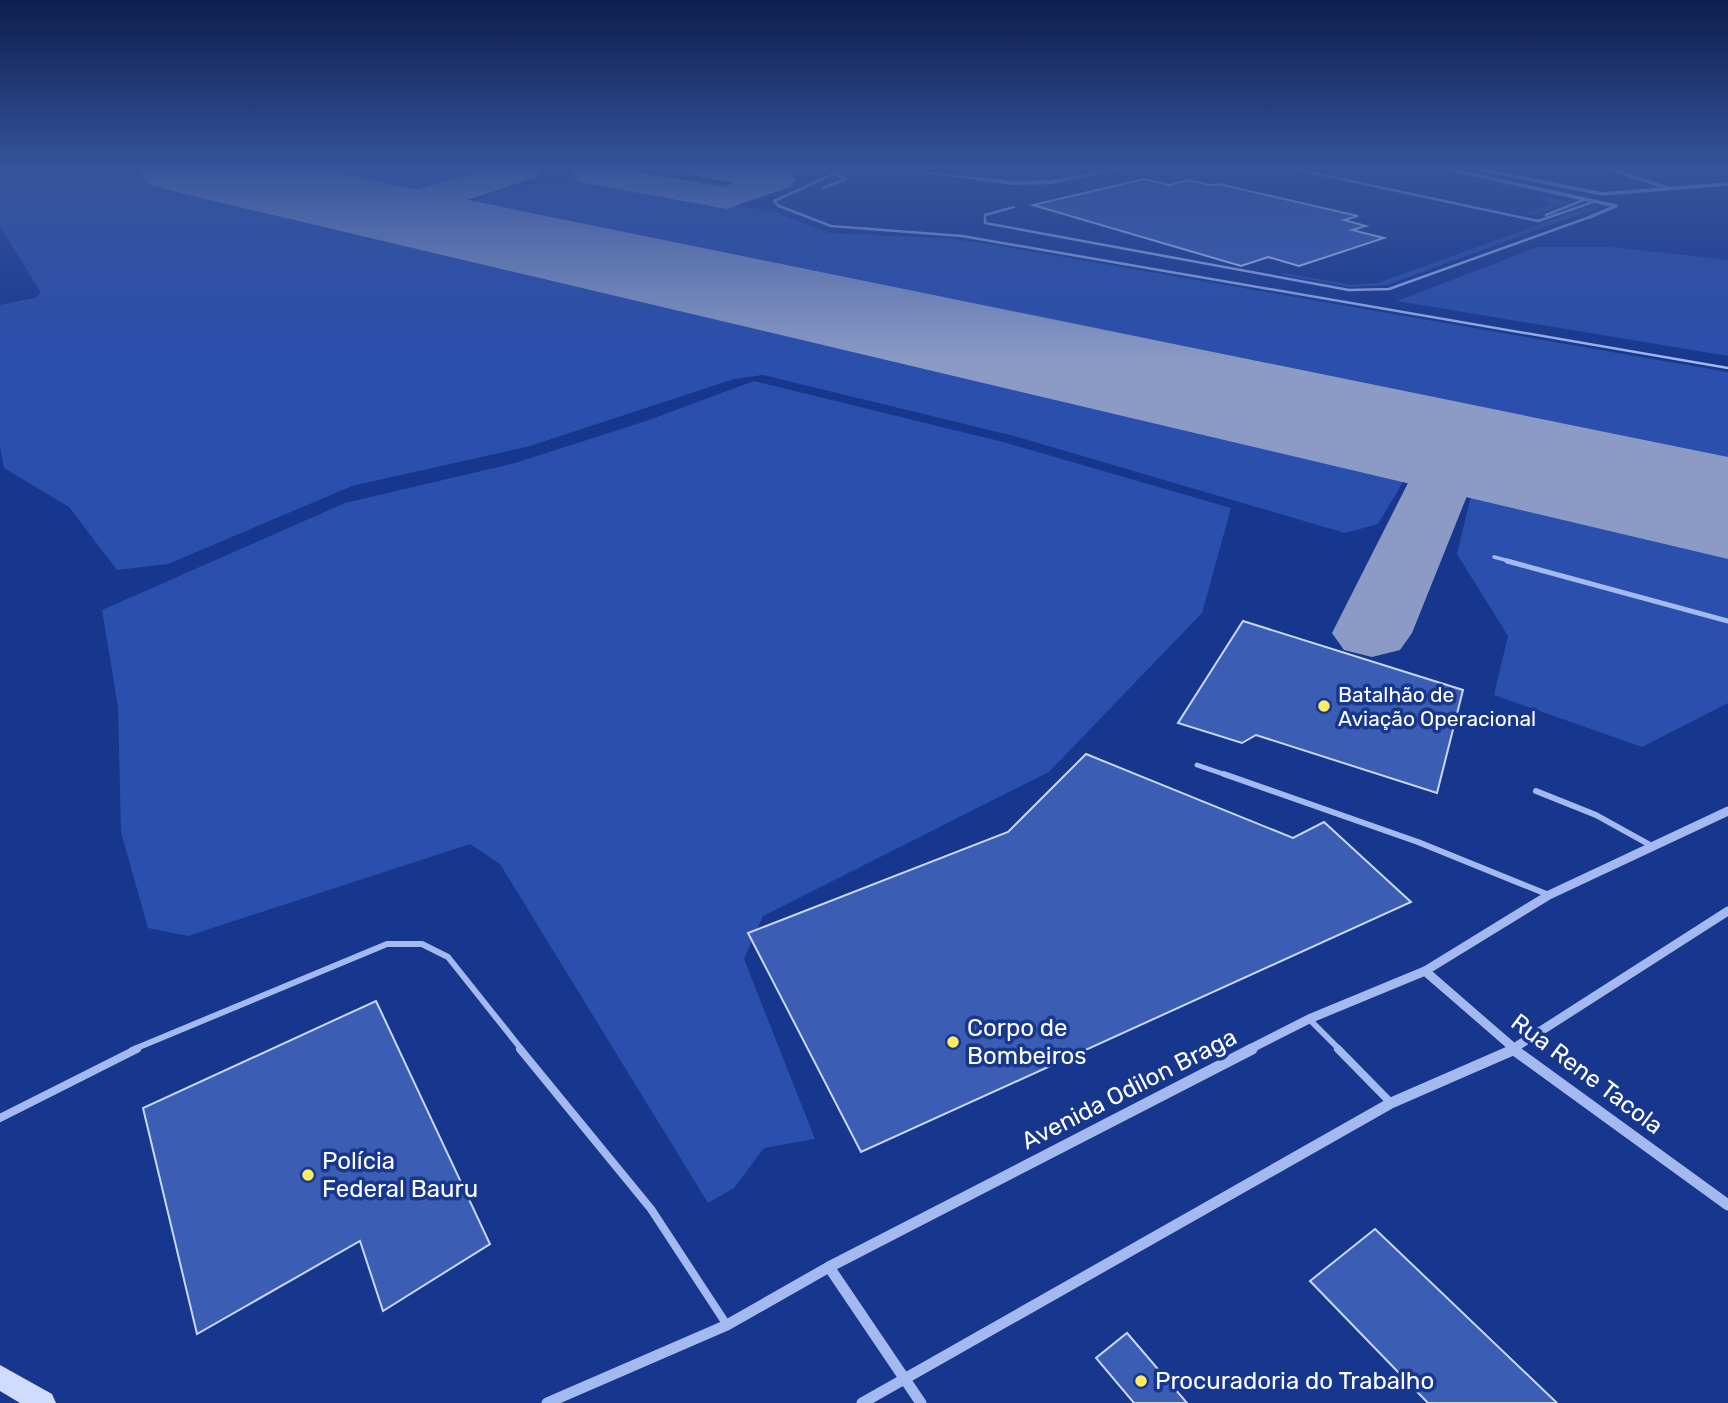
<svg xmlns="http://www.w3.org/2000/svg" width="1728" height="1403" font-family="Rubik,sans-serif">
<rect width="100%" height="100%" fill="#17378e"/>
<g fill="#2a4fac">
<polygon points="0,167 96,167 1405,465 1409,472 1378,524 1345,533 1014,436 763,375 734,379 530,446 352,486 168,564 117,570 69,507 4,468 0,447 0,305 34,298 41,293 0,226"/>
<polygon points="244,167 500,167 497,173 418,194 376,195"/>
<polygon points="954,167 1076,167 1030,174"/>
<polygon points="1410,167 1421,167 1570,202 1536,214 1522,215 1551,203 1542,201 1542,196"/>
<path d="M579,180L723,206L768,209L828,233L945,238L983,243L1728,372V478L466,216L460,210C494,186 539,181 579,180Z"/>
<polygon points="1593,205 1600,207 1387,285 1349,287 1280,274 1283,273 1352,285 1378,283"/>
<polygon points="1538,247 1612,247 1728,260 1728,356 1397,301"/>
<polygon points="754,381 1003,442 1231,508 1202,613 1049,772 763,916 744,959 815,1139 764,1148 734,1188 708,1203 500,864 470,844 188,936 148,928 121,832 118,707 102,610 345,503 515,463 646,421"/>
<polygon points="1501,488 1728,540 1728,703 1642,747 1494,695 1508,636 1457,554 1472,492"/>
</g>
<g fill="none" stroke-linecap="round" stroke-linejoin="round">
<g fill="#8b9bc6" fill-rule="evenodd">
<path d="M499,167H543L538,177C475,196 402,228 336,212L330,204L336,196L349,193L408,192Z"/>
<polygon points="578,167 625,167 625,170 725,187 734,183 685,174 680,167 762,167 790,173 796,180 790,187 727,209 578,182 573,175"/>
<polygon points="1388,415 1409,420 1457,454 1533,447 1555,453 1564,466 1555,479 1533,485 1469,491 1412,633 1400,650 1372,657 1344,650 1332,633 1410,479 1367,446 1358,433 1367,420"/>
</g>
<polygon fill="#8b9bc6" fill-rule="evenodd" points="137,167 306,167 1728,457 1728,559 180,193 150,185"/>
</g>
<g fill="#3b5db4" stroke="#c9d7fb" stroke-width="2">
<polygon points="1144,179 1169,185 1189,180 1210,185 1219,184 1358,216 1344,220 1366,226 1352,230 1384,238 1299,266 1268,257 1241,266 1033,205"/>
<polygon points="1243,621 1463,690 1437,793 1256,735 1242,743 1178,723"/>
<polygon points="1086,754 1293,838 1324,822 1411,902 861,1152 748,933 1008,832"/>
<polygon points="376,1001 490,1244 383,1311 360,1241 197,1334 143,1108"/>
<polygon points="1375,1229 1557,1403 1428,1403 1310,1281"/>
<polygon points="1127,1333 1187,1403 1134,1403 1096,1358"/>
</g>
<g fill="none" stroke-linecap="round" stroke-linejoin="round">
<g stroke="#a3b9ef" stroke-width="2.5">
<polyline points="849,167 774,201 779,206 831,226 962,236 1728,368"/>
<polyline points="1285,167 1538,221 1547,218"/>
<polyline points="823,188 846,179 834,174"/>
<polyline points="1586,199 1546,215 1547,218 1596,201"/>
<polyline points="1014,207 985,215 985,223 1349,290 1389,289 1590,217"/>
</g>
<polyline stroke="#a3b9ef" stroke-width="3.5" points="1494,557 1513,562"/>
<g stroke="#a3b9ef" stroke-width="5">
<polyline points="1507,561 1728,621"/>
<polyline points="1197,765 1229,776"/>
</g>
<g stroke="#a3b9ef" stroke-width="6">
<polyline points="1224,774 1418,842 1549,895"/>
<polyline points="1536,791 1596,815 1652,846"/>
<polyline points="1309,1019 1340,1050"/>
<polyline points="132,1050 387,944 422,944 448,957 522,1050"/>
</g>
<g stroke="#a3b9ef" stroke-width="8">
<polyline points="520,1049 651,1209 727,1325"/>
<polyline points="1338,1049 1390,1102"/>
<polyline points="0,1118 137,1049"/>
</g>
<g stroke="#a3b9ef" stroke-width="3.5">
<polyline points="1438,167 1616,206 1590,217"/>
<polyline points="1468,167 1602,194 1728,184"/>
<polyline points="1602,167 1668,188"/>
</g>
<g stroke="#a3b9ef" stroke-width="9">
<polyline points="1425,971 1516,1050"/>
<polyline points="1248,1050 1309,1019 1425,971 1549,895 1728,811"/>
<polyline points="1511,1050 1728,911"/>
</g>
<g stroke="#a3b9ef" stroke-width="11">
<polyline points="1513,1049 1728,1205"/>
<polyline points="829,1267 921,1403"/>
<polyline points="547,1403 727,1325 829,1267 1252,1049"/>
<polyline points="862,1403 1391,1103 1515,1049"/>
</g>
<polygon fill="#a3b9ef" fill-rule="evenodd" points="882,167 1013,181 1052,180 1124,167 1133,167 1052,184 1013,185"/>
<polygon fill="#d0dcfb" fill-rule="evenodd" points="0,1365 52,1394 56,1403 20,1403 0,1391"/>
</g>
<linearGradient id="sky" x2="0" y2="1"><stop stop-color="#0d1e4e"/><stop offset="0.46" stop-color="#36539b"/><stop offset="1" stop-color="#36539b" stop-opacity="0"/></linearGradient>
<rect width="1728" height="363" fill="url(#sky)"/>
<g fill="#ffeb61" stroke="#17378e" stroke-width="2.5">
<circle cx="1324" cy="706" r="7"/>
<circle cx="953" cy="1042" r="7"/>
<circle cx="308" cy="1175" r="7"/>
<circle cx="1141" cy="1381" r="7"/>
</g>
<g text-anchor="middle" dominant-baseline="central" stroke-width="7" stroke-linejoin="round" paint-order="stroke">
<g font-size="21" fill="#fff" stroke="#17378e" text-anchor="start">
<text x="1338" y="694">Batalhão de<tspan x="1338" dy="24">Aviação Operacional</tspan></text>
</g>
<g font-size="24" fill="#fff" stroke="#17378e" text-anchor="start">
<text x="967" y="1028">Corpo de<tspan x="967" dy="28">Bombeiros</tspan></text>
<text x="322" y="1161">Polícia<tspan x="322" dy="28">Federal Bauru</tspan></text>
<text x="1155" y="1381">Procuradoria do Trabalho</text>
</g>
<g font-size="24" fill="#fff" stroke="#17378e">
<text transform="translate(1587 1074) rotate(37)">Rua Rene Tacola</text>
<text transform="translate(1129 1089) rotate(-27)">Avenida Odilon Braga</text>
</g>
</g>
</svg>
